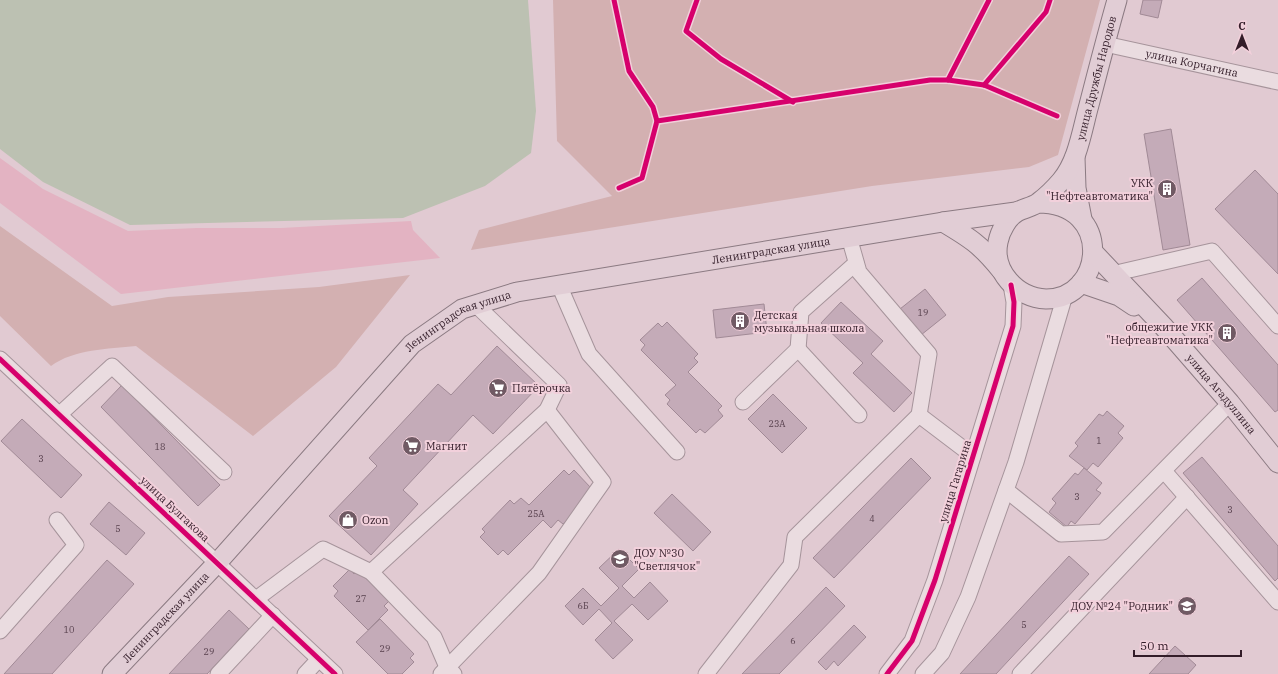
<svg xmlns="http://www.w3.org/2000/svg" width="1278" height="674" font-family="'IBM Plex Serif',serif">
<rect width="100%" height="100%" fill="#e1cad2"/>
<g fill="#d3b0b1">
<polygon points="553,0 1100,0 1058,155 1029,167 872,186 471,250 479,230 612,196 557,141"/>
<path d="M0,226L112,306L168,297L319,287L410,275L336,367L253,436L136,346C108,349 74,349 51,366L0,316Z"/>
</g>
<polygon fill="#e3b3c2" points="0,158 43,189 128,231 197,228 281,228 411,221 413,230 440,258 121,294 0,203"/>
<polygon fill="#bcc1b2" points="0,0 528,0 536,111 531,153 485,186 403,218 130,225 43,182 0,149"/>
<g fill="#c4abb8" stroke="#a18a96">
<polygon points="1143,0 1162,0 1158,18 1140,14"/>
<polygon points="1171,129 1190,245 1163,250 1144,134"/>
<polygon points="1255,170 1278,194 1278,274 1215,209"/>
<polygon points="1202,278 1278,365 1278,410 1275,412 1177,300"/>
<polygon points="925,289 946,315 921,335 900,309"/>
<polygon points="841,302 883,341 871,354 912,393 894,412 853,373 863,363 821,323"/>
<polygon points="764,304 767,332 716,338 713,310"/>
<polygon points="667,322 698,354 694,358 698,362 688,372 722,406 718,410 723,416 705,433 700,429 696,433 667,404 670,400 665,395 676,385 641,350 645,345 640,340 658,323 662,327"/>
<polygon points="497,346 539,386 493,434 473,415 403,490 418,504 371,555 329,516 377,466 369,458 438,384 451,395"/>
<polygon points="122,385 220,485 198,506 101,407"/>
<polygon points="773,394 807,428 782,453 748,419"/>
<polygon points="1107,411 1124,426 1118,433 1123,438 1098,467 1093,463 1087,470 1069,456 1078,446 1075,443 1099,414 1103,416"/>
<polygon points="22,419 82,475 61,498 1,441"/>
<polygon points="1202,457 1278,546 1278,578 1275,581 1183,473"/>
<polygon points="911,458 931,478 834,578 813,558"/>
<polygon points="1084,468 1102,483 1096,490 1101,493 1075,524 1071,521 1067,527 1049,512 1056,503 1052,499 1075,473 1078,475"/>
<polygon points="564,470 569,475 574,470 591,488 586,492 591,496 563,524 558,520 551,528 543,520 508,555 503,550 498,555 480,537 485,532 482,529 510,500 514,504 521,498 529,505"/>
<polygon points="672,494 711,532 693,551 654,513"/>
<polygon points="109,502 145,533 126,555 90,524"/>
<polygon points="619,549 639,569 622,586 634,598 650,582 668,601 648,620 632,604 614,621 633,640 613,659 595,640 612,623 599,609 583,625 565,606 583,588 601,606 619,588 599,568"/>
<polygon points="1069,556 1089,574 996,674 960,674"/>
<polygon points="107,560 134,584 52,674 4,674"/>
<polygon points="350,569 354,574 358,570 389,601 384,606 388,610 368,630 334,596 338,591 333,586"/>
<polygon points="826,587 845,606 779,674 742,674"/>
<polygon points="229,610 249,629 207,674 169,674"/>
<polygon points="380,619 414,654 410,658 414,662 402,674 388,674 356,642"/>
<polygon points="854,625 866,637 838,666 834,661 826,670 818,662"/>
<polygon points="1175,646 1196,665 1188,674 1149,674"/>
</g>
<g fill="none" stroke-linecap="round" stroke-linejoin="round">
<defs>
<g id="minor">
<path id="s1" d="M1105,44L1278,82"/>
<polyline points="849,237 859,272 929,354 919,415"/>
<polyline points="1112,274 1212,251 1278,326"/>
<polyline points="559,285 589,354 677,452"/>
<polyline points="798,349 801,312 856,263"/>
<polyline points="0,359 335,674"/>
<polyline points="743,402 798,349 859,415"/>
<polyline points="60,414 112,366 224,472"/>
<polyline points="1164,471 1278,602"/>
<polyline points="1006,490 1061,534 1103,532 1230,403"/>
<polyline points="371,572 434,637 447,667 454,674"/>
<polyline points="256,599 323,549 371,572 547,410 559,385 476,305"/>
<polyline points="0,631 76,545 57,520"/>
<polyline points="218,674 273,615"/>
<polyline points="305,674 319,659"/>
<polyline points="441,674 539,573 603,482 547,410"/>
<polyline points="706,674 791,565 795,537 919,415 973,456"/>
<polyline points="887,674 912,641 935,580 1013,326 1014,302 1011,285"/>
<polyline points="923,674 942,653 968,597 1016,462 1065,295"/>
<polyline points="1020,674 1187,497"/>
</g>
<g id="major">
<polyline points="1075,157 1076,188 1082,219"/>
<path id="s2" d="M1038,203C1114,203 1105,299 1046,299C1017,298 992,271 998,242C1000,231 1008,217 1017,212C1024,208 1033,207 1039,202C1047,196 1055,188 1061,181C1078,161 1082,130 1089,105C1098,70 1107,35 1117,0"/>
<path d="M943,222C970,238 981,245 1001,270"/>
<path id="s3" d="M1094,253L1163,326L1230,403L1278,463"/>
<polyline points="1081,283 1119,296 1134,306"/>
<path id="s4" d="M112,674L217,563L412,344L462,309L517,292L943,222L1016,212"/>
</g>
</defs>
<use href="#minor" stroke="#a6949b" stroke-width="17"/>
<use href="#major" stroke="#8b7a82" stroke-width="21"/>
<use href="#minor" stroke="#eadce0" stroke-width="15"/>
<use href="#major" stroke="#e1cdd5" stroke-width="19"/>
<defs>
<g id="cycleway">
<polyline points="614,0 629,71 653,107 657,121"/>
<polyline points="697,0 686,31 721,59 793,102"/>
<polyline points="948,80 989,0"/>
<polyline points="984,85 1046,12 1050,0"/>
<polyline points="619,188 642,178 657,121 930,80 948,80 984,85 1057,116"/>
<polyline points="0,359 335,674"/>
<polyline points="887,674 912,641 935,580 1013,326 1014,302 1011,285"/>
</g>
</defs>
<use href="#cycleway" stroke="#f2d0db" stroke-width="8"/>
<use href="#cycleway" stroke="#d6006c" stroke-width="5"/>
</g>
<defs>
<symbol id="building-disc" viewBox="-11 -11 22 22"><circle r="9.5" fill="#705a64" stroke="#f2d0db"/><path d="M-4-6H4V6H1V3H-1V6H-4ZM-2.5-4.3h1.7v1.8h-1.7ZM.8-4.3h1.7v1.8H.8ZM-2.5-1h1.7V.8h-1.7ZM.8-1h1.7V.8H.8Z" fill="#fff"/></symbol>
<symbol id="supermarket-disc" viewBox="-11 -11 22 22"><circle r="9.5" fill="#705a64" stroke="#f2d0db"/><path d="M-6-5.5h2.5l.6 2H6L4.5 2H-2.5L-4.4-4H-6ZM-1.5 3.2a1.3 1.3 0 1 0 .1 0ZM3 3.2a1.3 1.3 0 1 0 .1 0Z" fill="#fff"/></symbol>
<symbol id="shop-disc" viewBox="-11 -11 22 22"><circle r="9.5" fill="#705a64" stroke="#f2d0db"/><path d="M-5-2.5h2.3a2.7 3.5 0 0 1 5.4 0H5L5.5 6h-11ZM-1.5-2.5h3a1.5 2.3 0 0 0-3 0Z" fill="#fff"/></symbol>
<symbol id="school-disc" viewBox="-11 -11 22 22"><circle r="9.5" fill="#705a64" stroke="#f2d0db"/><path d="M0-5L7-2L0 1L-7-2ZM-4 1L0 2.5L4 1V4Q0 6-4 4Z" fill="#fff"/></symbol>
</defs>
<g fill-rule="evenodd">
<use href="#building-disc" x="1156" y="178" width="22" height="22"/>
<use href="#building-disc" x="729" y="310" width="22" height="22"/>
<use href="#building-disc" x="1216" y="322" width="22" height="22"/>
<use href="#supermarket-disc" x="487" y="377" width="22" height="22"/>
<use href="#supermarket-disc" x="401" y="435" width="22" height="22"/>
<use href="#shop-disc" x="337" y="509" width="22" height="22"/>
<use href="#school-disc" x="609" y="548" width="22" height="22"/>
<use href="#school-disc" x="1176" y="595" width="22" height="22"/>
</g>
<g text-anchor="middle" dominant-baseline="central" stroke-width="4" stroke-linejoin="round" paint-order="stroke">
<g font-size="9" fill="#57404d">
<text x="923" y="312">19</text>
<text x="777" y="423">23А</text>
<text x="1099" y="440">1</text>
<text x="160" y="446">18</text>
<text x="41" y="458">3</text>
<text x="1077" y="496">3</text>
<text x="1230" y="509">3</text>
<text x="536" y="513">25А</text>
<text x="872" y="518">4</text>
<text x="118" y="528">5</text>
<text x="361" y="598">27</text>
<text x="583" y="605">6Б</text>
<text x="1024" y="624">5</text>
<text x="69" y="629">10</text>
<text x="793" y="640">6</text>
<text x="385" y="648">29</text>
<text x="209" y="651">29</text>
</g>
<g font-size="11" fill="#331d29" stroke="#f2d0db">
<text stroke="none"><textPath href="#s1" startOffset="89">улица Корчагина</textPath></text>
<text stroke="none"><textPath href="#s2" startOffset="441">улица Дружбы Народов</textPath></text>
<text stroke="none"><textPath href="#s4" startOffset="822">Ленинградская улица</textPath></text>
<text stroke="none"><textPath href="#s4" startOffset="498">Ленинградская улица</textPath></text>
<text stroke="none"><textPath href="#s3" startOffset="190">улица Агадуллина</textPath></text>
<text transform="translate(955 481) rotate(-73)">улица Гагарина</text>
<text transform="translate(175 509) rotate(43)">улица Булгакова</text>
<text stroke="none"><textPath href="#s4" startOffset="78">Ленинградская улица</textPath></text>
</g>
<g font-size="11" fill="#331d29" stroke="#f2d0db" text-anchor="start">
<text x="1153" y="183" text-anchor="end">УКК<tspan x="1153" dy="13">"Нефтеавтоматика"</tspan></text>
<text x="754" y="315">Детская<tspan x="754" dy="13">музыкальная школа</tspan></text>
<text x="1213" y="327" text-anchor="end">общежитие УКК<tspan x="1213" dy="13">"Нефтеавтоматика"</tspan></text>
<text x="512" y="388">Пятёрочка</text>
<text x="426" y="446">Магнит</text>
<text x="362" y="520">Ozon</text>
<text x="634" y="553">ДОУ №30<tspan x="634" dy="13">"Светлячок"</tspan></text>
<text x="1173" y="606" text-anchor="end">ДОУ №24 "Родник"</text>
</g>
</g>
<g transform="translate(1242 36)" stroke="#f2d0db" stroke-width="3" paint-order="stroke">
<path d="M0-3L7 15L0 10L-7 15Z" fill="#331d29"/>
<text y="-6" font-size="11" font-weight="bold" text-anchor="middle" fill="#331d29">С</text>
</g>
<path d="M1134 650v6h107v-6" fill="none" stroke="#331d29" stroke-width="2"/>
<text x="1140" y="650" font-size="12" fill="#331d29" stroke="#f2d0db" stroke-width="3" paint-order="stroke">50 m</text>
</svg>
